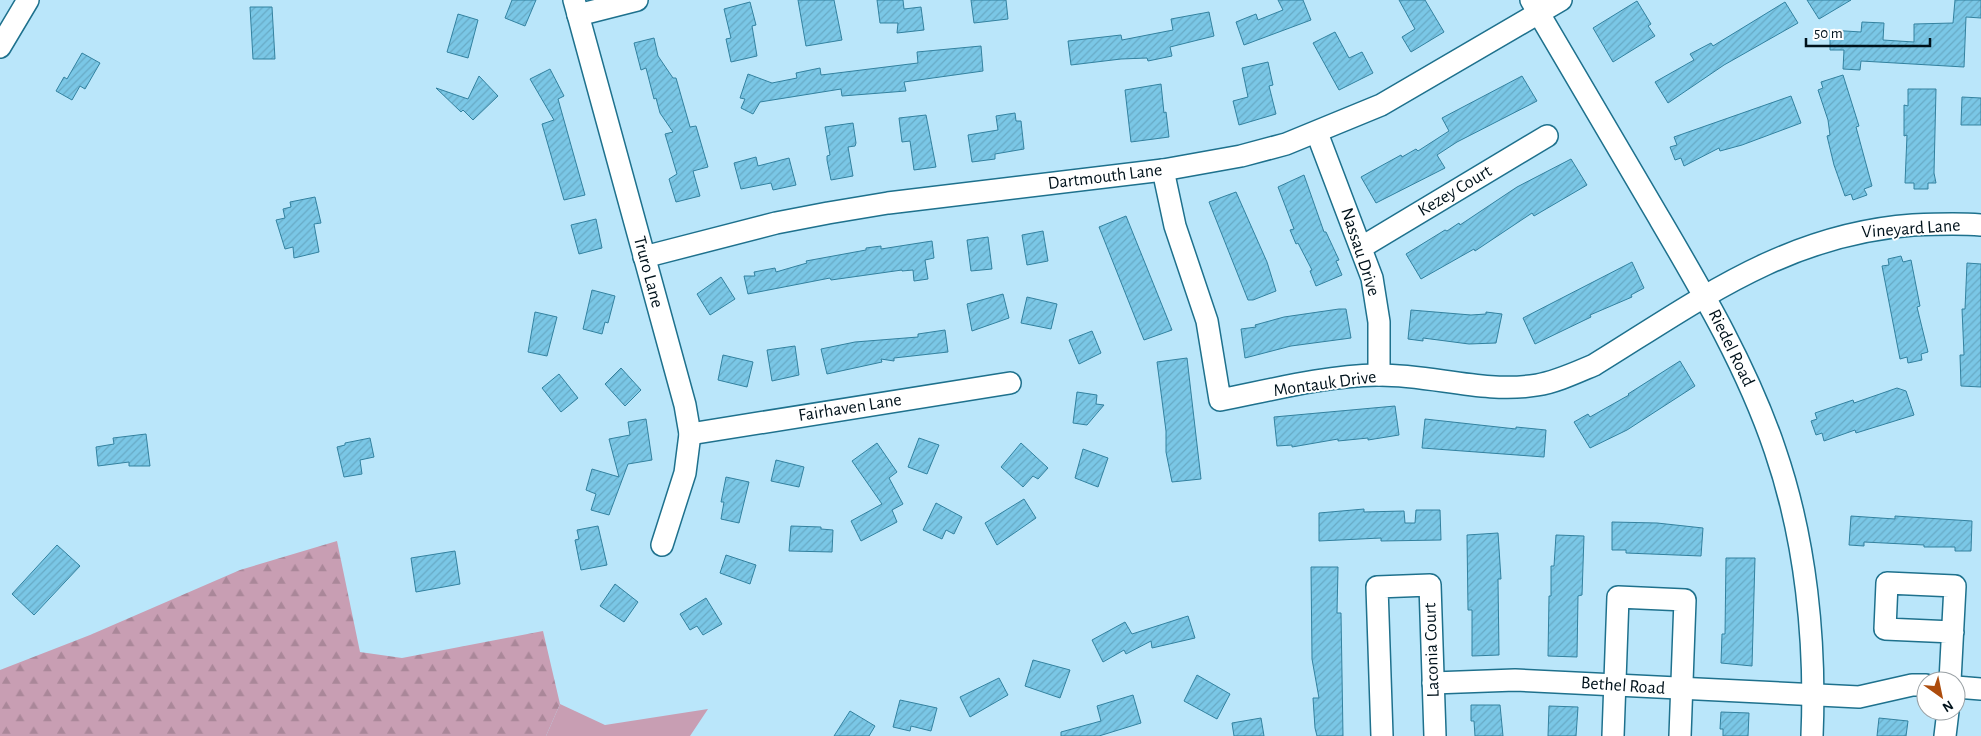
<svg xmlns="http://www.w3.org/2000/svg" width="1981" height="736" font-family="'Alegreya Sans',sans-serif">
<defs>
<pattern id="forest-firs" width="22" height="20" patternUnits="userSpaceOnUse" patternTransform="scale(1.25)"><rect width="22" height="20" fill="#c89eb3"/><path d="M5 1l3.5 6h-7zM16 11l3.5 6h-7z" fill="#aa8799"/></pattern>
<pattern id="building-hatch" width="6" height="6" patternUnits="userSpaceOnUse" patternTransform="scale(1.25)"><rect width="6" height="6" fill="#7ac7e6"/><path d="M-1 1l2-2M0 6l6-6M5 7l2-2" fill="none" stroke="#68aac5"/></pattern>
</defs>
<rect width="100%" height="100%" fill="#bae6fa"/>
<polygon fill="url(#forest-firs)" points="337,541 360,652 402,658 543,631 560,704 546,736 0,736 0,670 90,635 240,570"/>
<polygon fill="#c89eb3" points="560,704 605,725 708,709 690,736 546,736"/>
<g fill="url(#building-hatch)" stroke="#3382a0">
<polygon points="512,0 536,0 525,26 505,18"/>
<polygon points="798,0 834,0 842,40 806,46"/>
<polygon points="877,0 903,0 904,9 921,7 924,30 897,33 898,23 880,23"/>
<polygon points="971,0 1006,0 1008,19 974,23"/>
<polygon points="1278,0 1303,0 1311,20 1244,45 1236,22 1256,14 1258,20 1283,10"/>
<polygon points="1399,0 1425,0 1444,32 1411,52 1402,37 1415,29"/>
<polygon points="1807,0 1851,0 1819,19"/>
<polygon points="1955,0 1981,0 1981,18 1966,17 1964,67 1861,61 1860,70 1843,69 1844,50 1830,50 1830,30 1861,32 1862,22 1884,23 1883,40 1914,42 1914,24 1953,23"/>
<polygon points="1637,1 1651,24 1648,26 1655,36 1613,62 1593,28"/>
<polygon points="750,2 756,25 752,26 757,56 731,62 726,39 731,38 724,9"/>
<polygon points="1785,2 1798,23 1724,65 1668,103 1655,82 1694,60 1690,54 1711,43 1713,46"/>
<polygon points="250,7 272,7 275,59 253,59"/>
<polygon points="1209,12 1214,36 1170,47 1172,56 1148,61 1147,58 1121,59 1071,65 1068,41 1121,35 1122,40 1173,30 1171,19"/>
<polygon points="458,14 478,20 468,58 447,52"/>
<polygon points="1335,32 1349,58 1362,52 1373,73 1339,90 1313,43"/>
<polygon points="654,38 658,56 673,78 676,78 690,127 696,126 708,167 693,171 700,196 676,202 669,179 677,174 665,134 673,132 660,113 656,98 654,99 646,68 641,70 634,43"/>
<polygon points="981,46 983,71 904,82 906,91 842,96 841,89 760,102 753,114 741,108 745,99 740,98 748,74 772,83 797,78 796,73 820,68 821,75 918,63 917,52"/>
<polygon points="82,53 100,63 85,89 80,86 72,100 56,91 64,77 67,79"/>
<polygon points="1268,62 1273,85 1269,86 1276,114 1239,125 1233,101 1248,97 1242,68"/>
<polygon points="550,69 564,96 558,99 585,195 564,200 542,124 554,120 530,79"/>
<polygon points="1843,75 1859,126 1856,127 1872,186 1864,189 1867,195 1853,200 1851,194 1845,196 1834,165 1827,136 1830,135 1828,120 1818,90 1823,88 1821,82"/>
<polygon points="479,76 498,96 473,120 463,110 461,112 436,88 468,99"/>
<polygon points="1522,76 1537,101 1457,142 1437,155 1445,168 1376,203 1361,177 1401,155 1402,157 1416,149 1418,151 1449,131 1442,118"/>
<polygon points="1161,84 1164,113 1166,112 1169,137 1131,142 1125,90"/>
<polygon points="1908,89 1936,89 1934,173 1936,183 1928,183 1928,189 1914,189 1914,183 1905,183 1907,135 1904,136 1904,105 1908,106"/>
<polygon points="1791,96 1801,123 1742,145 1720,151 1719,148 1684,166 1681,158 1675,160 1670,147 1677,145 1674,137"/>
<polygon points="1962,97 1981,98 1981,125 1961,125"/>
<polygon points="1015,113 1016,121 1021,121 1024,149 995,154 995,159 972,162 968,135 998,130 996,116"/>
<polygon points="926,115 936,167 914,170 910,141 902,142 899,118"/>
<polygon points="853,123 856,143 855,146 848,147 853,176 831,180 827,160 827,156 830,155 825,127"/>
<polygon points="756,157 758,166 789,158 796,185 773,190 771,183 741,189 734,163"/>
<polygon points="1571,159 1587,185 1534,216 1532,213 1475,251 1474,249 1421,279 1406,254 1445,230 1447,231 1459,223 1460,225 1517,187"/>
<polygon points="1304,175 1324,232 1326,232 1339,260 1336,261 1342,275 1316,286 1310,271 1312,270 1298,243 1296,244 1290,230 1294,229 1278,187"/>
<polygon points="1236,192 1267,262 1276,291 1253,300 1248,300 1209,202"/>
<polygon points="315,197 321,223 314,224 319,252 294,258 293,247 285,249 276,220 285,218 283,209 291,207 290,202"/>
<polygon points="1126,216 1172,330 1144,340 1099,227"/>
<polygon points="596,219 602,248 579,254 571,225"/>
<polygon points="1043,231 1048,261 1027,265 1022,235"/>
<polygon points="988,237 992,269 971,271 967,240"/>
<polygon points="932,241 934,258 925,260 928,279 914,281 913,270 902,271 902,270 831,280 830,278 748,294 744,276 755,276 754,272 775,268 776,272 807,263 806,261 866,250 866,248 881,246 881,249"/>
<polygon points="1901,256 1903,262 1911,260 1920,306 1917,307 1928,352 1921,354 1922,360 1908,363 1907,357 1900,359 1882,266 1889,265 1888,259"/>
<polygon points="1632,262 1644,288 1631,295 1632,297 1590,315 1591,317 1535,344 1523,318"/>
<polygon points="1967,263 1981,264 1981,387 1961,386 1960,355 1964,355 1962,309 1965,309"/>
<polygon points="721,277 735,299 710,315 697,294"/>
<polygon points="592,290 615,296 608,323 605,322 602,334 583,329"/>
<polygon points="1003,294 1009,318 972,331 967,304"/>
<polygon points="1027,297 1057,304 1051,329 1021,323"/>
<polygon points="1339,309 1346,309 1351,338 1291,346 1245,358 1241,329 1256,327 1255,325 1284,317"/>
<polygon points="1411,310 1471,315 1486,314 1486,312 1502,314 1496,343 1469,344 1423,338 1423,341 1408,339"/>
<polygon points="535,312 557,317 547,356 528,352"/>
<polygon points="945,330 948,352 894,358 894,361 881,359 882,362 827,374 821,349 855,342 918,337 918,334"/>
<polygon points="1092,331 1101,353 1079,364 1069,340"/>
<polygon points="795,346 799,375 772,381 767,350"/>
<polygon points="723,355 753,362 747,387 718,380"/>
<polygon points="1187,358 1201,479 1172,482 1166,452 1166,431 1157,362"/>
<polygon points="1680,361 1695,386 1627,430 1590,448 1574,422 1588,414 1590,417 1629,395 1628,394"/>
<polygon points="621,368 641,390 625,406 605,384"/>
<polygon points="559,374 578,398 561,412 542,388"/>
<polygon points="1897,388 1906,391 1914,415 1856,433 1855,430 1824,441 1822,433 1816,435 1811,421 1817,419 1815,413 1853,400 1854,403"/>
<polygon points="1077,392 1097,395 1096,404 1104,405 1087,425 1073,423"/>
<polygon points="1395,406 1399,435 1368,440 1368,438 1338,441 1338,439 1292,447 1292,445 1277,446 1274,417"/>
<polygon points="646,419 652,460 628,464 609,515 591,510 596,494 586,490 592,469 619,477 609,439 630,435 628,422"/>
<polygon points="1425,419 1516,429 1516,427 1546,430 1544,457 1422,448"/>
<polygon points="146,434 150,466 129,466 129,462 98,466 96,447 114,444 113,438"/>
<polygon points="370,438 374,457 360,460 362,474 344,477 337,447 345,445 345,443"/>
<polygon points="919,438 939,445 927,474 908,467"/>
<polygon points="877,443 897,472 889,478 903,504 892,510 897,522 861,541 851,521 882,504 852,461"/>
<polygon points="1021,443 1048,468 1038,479 1033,476 1023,487 1001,467"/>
<polygon points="1083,449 1108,458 1098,487 1075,478"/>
<polygon points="776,460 804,467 799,487 771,481"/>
<polygon points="726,477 749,482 739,523 721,519 724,502 721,502"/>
<polygon points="1024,499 1036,518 997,545 985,523"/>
<polygon points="936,503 962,517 954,534 946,530 942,539 923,530"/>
<polygon points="1364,509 1364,512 1404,511 1405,523 1415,523 1416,510 1440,510 1441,540 1381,541 1381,538 1319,541 1319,513"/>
<polygon points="1851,516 1895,519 1895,516 1972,521 1971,551 1955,551 1955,547 1924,547 1924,545 1864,542 1864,546 1849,545"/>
<polygon points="1612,522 1657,523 1703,528 1701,556 1626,553 1626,550 1612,550"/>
<polygon points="598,526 607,565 581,570 575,540 579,539 577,530"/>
<polygon points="791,526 821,527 821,529 833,530 832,552 789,551"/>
<polygon points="1498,533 1501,579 1498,579 1499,655 1472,656 1472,610 1468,610 1467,535"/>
<polygon points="1556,535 1584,536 1582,595 1578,596 1577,657 1548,656 1549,596 1551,596 1551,566 1554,566"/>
<polygon points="57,545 80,566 34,615 12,594"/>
<polygon points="455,551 460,584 416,592 411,558"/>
<polygon points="726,555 756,565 750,584 720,573"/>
<polygon points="1726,558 1755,558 1752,666 1721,663 1722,634 1725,634"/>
<polygon points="1311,567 1338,567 1337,613 1341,613 1343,736 1317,736 1315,728 1313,698 1319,698 1312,659"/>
<polygon points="615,584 638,602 624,622 600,606"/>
<polygon points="706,598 722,624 703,635 697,626 690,630 680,614"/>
<polygon points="1188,616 1195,638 1152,648 1151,641 1126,654 1124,650 1103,662 1092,640 1125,622 1132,634"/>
<polygon points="1033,660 1070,670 1060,698 1025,686"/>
<polygon points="1197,675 1230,694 1217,719 1184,701"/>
<polygon points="999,678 1008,695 970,717 960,697"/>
<polygon points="1133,695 1141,723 1099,736 1061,736 1061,732 1101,721 1097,706"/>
<polygon points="900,700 937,708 931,731 911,726 910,731 893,727"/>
<polygon points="1471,705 1500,705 1503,736 1475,736 1474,721 1471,721"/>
<polygon points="1549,706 1578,707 1576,736 1548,736"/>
<polygon points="850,711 875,726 869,736 834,736"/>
<polygon points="1721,712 1749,713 1748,736 1723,736 1723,729 1720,729"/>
<polygon points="1261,718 1264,736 1234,736 1232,723"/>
<polygon points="1879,718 1908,721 1906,736 1877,736"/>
</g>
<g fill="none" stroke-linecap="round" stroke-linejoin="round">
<defs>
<g id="minor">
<polyline points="574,0 685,405 690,434 685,473 662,545"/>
<path d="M1531,0C1573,72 1615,144 1658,216C1702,291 1747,367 1775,450C1806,540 1816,641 1812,736"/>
<polyline points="578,15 637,0"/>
<polyline points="0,47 28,0"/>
<polyline points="1317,133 1372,278 1379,322 1379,375"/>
<path d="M1163,170L1175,226L1207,321L1220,400C1271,390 1325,376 1377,375C1430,374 1484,394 1537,385C1556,382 1575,373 1594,365C1698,301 1786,234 1913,225C1935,224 1959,223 1981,225"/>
<polyline points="1362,247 1547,136"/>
<polyline points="644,257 776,223 828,213 888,203 1163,170 1241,156 1286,144 1381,105 1561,0"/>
<polyline points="690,434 1010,383"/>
<polyline points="1950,681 1955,586 1887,583 1885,629 1953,632"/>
<polyline points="1433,683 1515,680 1859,697 1912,685 1926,685"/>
<polyline points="1956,687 1981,689"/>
<polyline points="1382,736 1377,587 1430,585 1435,736"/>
<polyline points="1613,736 1618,597 1685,600 1680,736"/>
<polyline points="1945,736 1948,711"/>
</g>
</defs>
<use href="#minor" stroke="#1e718d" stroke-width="24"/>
<use href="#minor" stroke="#fff" stroke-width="21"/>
</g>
<g text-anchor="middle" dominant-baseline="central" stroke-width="4" stroke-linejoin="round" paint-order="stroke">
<g font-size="18" fill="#00121b" stroke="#fff">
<text transform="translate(1105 177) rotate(-7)">Dartmouth Lane</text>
<text transform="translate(1455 191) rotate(-31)">Kezey Court</text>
<text transform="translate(1911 229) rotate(-4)">Vineyard Lane</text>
<text transform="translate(1360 252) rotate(72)">Nassau Drive</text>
<text transform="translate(648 272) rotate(75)">Truro Lane</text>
<text transform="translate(1731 348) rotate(64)">Riedel Road</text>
<text transform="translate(1325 384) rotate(-8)">Montauk Drive</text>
<text transform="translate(850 408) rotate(-9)">Fairhaven Lane</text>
<text transform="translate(1432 650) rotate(-92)">Laconia Court</text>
<text transform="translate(1623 686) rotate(4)">Bethel Road</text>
</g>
</g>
<g transform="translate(1941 696) rotate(147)"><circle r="24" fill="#ffffff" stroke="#99a0a4"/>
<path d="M0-4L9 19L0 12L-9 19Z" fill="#ad4c0c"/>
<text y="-8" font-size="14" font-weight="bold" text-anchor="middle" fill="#00121b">N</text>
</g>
<path d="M1806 38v8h124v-8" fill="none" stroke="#00121b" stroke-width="2.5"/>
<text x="1814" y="38" font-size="15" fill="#00121b" stroke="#ffffff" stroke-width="4" paint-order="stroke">50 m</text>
</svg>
